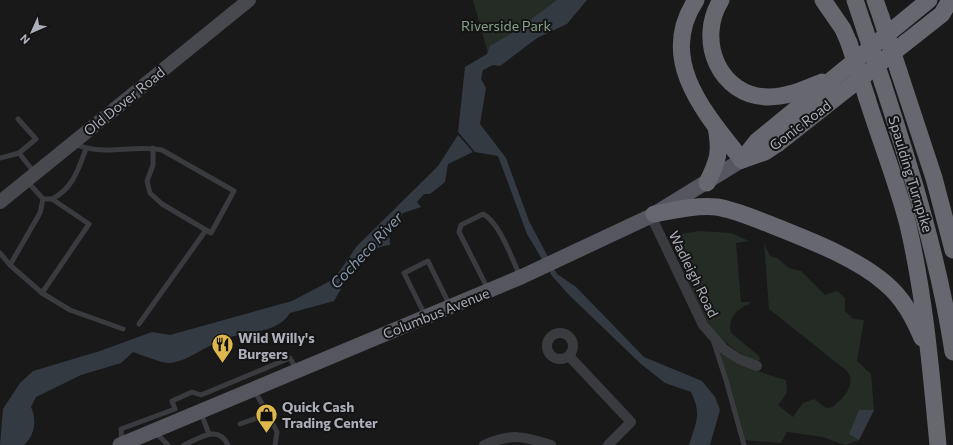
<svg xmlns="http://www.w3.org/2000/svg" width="953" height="445" font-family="Commissioner,sans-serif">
<rect width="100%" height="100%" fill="#19191a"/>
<g fill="#252c26">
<polygon points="473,0 577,0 491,64"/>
<path d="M699,231L731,233L749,241L736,243L741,302H751C748,306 747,304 743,307C733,312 728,323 731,333L759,356L760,360L756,362C732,350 714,335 701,312L669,236Z"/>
<path d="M764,243L770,256L777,258L789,268L801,271L825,295L837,291L845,298V311L853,319L864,320L857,361L871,374L874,410L859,440L845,445L823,437L787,432L781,443L743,440L719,355L720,350C744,366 759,373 786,380L787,393L778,405L793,417L803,403L814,399L826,408L833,407C843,398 857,385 847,371L769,309Z"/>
</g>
<g fill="#343a42">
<path d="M557,0H587L567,24L537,38L500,66L493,65L483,70L481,79L486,88L480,124L506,158L529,221L557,274L576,287L644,357L702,381L715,397L720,410L710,445H689C696,422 702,415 691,392L665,383L641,364L569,295L552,276L527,234L498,156L475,152L458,132L465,67L487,54L490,46L514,32Z"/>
<path d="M458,135L473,152L448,164L445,182L430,194H424L417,202L421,207L403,213L389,230L390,245C360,248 348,278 334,301L290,313C277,335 242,331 221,340C205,347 189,360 171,363C163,364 142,355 133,352L121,363L81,375L36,397L31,407C37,420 35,435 24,445H0L3,409L20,383L33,371L100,351L152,332L170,335L292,301L334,279L357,246L438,166Z"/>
<polygon points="859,410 874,410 859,440 849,434"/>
</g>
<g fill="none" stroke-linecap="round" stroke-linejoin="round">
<g stroke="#3a3b3f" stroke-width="5">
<path d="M75,144C103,157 133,144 162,150L234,191L211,233L162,204L150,193L147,181L153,165V148"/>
<polyline points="19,153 34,172"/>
<polyline points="0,158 19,153 36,139 18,119"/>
<path d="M52,199C73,188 78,170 86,149"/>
<polyline points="0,253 10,265 42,293 89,224 52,199 43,199 27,181"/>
<polyline points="10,265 40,213 43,199"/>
<path d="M488,289L459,232L461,225L483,214C500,223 512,259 520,276"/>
<polyline points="42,293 70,310 123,329"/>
<polyline points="425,315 404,273 428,261 450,306"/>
<polyline points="139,324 206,230"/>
<polyline points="713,340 726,380 744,445"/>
<polyline points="201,413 209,434"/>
<polyline points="268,414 277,432 275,445"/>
<polyline points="240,424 268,414 254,390"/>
<polyline points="155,432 168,445"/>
<polyline points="122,443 121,429 175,409 172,401 192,392 201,395 290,358 297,370"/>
<path d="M184,445C200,438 218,424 228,445"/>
</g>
<g stroke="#3a3b3f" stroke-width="10">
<polyline points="651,216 703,325 724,349 739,359 757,366"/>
<circle cx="560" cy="346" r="13"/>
<polyline points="569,356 631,422 608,445"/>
<path d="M484,445C511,433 523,436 551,445"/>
</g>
<polyline stroke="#48494f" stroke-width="14" points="0,202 249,0"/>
<polyline stroke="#56575e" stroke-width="15" points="120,445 521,277 651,216 742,160"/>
<g stroke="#67686f" stroke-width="17">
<path d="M696,0C656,60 706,114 742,160"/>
<path d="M721,0C696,40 719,97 769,97C788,97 805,89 822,82"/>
<polyline points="823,0 843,29 849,43"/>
<polyline points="855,0 865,30"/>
<polyline points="875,0 881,17"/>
<polyline points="899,72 934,178 953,250"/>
<path d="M883,84C912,173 939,260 953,352"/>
<path d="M867,98C880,140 897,182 908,225C925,298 931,371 938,445"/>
<polyline points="742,160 765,152 777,144 942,14 950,0"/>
<polyline points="742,160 757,141 929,0"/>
<path d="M707,183C718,161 721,152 716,127"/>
<path d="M654,214C675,210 696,205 717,207C735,210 753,218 769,224C806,239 855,257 885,283C903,298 913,317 922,338"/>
</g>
<g stroke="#67686f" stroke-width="17">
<polyline points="881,17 899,72"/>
<polyline points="865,30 883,84"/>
<polyline points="849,43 867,98"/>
</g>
</g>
<defs>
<symbol id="restaurant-pin" viewBox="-11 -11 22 30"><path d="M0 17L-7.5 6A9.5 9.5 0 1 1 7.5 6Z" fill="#deb74d" stroke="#141415"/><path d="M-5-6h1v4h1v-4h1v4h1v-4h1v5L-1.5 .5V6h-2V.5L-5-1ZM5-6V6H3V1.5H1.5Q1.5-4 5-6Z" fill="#111"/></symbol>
<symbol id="shop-pin" viewBox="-11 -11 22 30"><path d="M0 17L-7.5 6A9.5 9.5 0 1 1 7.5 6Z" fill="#deb74d" stroke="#141415"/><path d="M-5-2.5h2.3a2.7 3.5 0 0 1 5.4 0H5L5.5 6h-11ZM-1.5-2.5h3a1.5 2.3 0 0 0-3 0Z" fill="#111"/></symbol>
</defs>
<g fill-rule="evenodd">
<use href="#restaurant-pin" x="210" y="332" width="25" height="34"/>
<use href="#shop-pin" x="254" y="402" width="25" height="34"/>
</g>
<g text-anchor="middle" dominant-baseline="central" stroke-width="4" stroke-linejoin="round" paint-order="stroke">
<g font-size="14" fill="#86a189" stroke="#141415">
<text x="506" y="25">Riverside Park</text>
</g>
<g font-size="14" fill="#acafb9" stroke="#141415">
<text transform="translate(124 101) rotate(-39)">Old Dover Road</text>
<text transform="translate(800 125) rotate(-37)">Gonic Road</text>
<text transform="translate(911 174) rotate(73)">Spaulding Turnpike</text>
<text transform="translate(694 274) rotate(64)">Wadleigh Road</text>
<text transform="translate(436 313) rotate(-22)">Columbus Avenue</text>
</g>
<g font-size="14" font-weight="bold" fill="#acafb9" stroke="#141415" text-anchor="start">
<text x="238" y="337">Wild Willy's<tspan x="238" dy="16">Burgers</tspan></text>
<text x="282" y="406">Quick Cash<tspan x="282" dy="16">Trading Center</tspan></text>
</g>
<g font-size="15" font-style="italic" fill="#889aaf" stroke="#141415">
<text transform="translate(366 250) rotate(-47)">Cocheco River</text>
</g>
</g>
<g transform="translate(32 32) rotate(225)" stroke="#141415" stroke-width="3" paint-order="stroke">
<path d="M0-3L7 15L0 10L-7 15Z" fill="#acafb9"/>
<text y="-6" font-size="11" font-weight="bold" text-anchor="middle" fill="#acafb9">N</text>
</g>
</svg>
